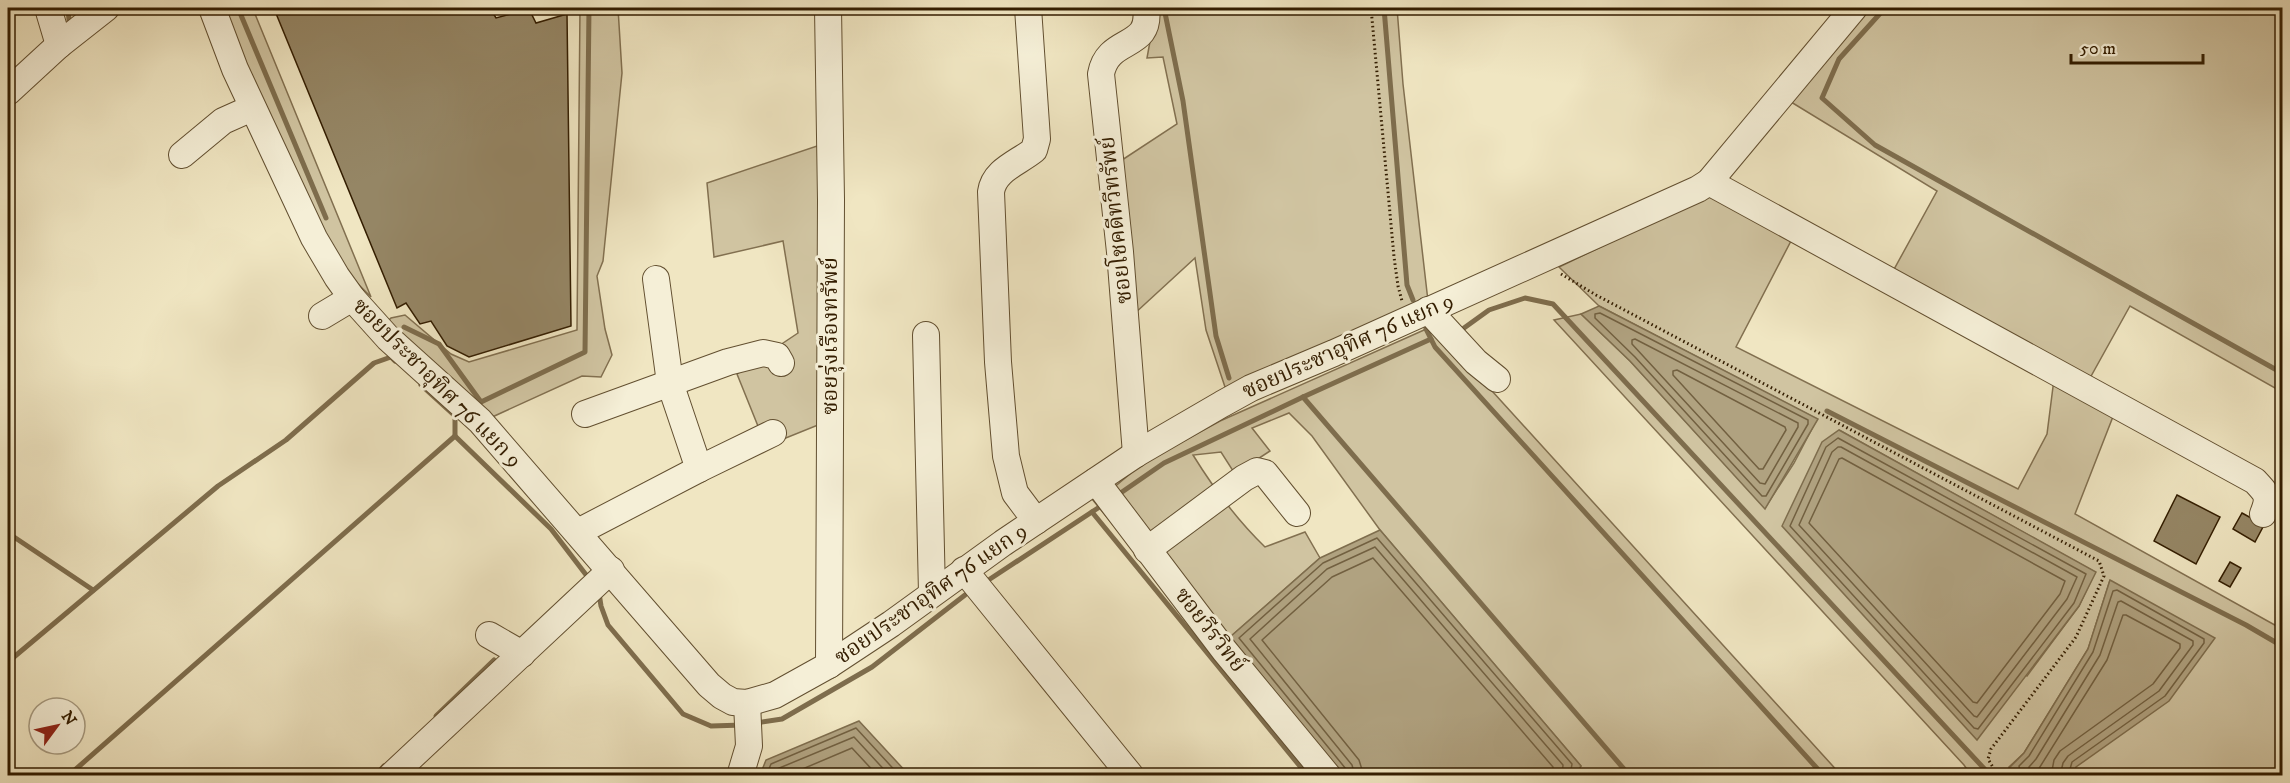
<svg xmlns="http://www.w3.org/2000/svg" width="2290" height="783" font-family="'IM FELL DW Pica','Noto Serif Thai',serif">
<rect width="100%" height="100%" fill="#f0e6c2"/>
<filter id="stains"><feTurbulence type="fractalNoise" baseFrequency=".00333" numOctaves="4"/><feColorMatrix values="0 0 0 0 .2 0 0 0 0 .09 0 0 0 0 .02 0 0 0 .5 -.17"/></filter>
<radialGradient id="worn" r=".72"><stop offset=".6" stop-color="#630" stop-opacity="0"/><stop offset="1" stop-color="#630" stop-opacity=".3"/></radialGradient>
<g fill="#d0c4a1" stroke="#827050" stroke-width="1.5" fill-rule="evenodd">
<polygon points="223,8 274,8 255,14 371,297 347,273 302,197"/>
<polygon points="580,8 618,8 622,73 603,261 597,276 605,329 612,355 601,377 582,376 490,418 385,324 391,318 405,315 451,354 469,362 577,330"/>
<polygon points="1150,8 1397,8 1403,84 1428,301 1228,396 1206,330 1195,258 1133,315 1119,162 1177,124 1163,57 1147,58 1151,36"/>
<polygon points="1867,8 2282,8 2282,392 2130,306 2090,378 1892,273 1937,191 1791,102"/>
<polygon points="820,145 823,423 766,446 737,374 798,333 783,241 714,257 707,183"/>
<path d="M1713,193L1792,239L1736,347L2018,489L2047,434L2054,379L2114,414L2075,514L2282,629V775H2073L2110,580L2088,649L2024,753L2009,767L2018,775H1971L1964,765L1554,320L1581,314L1630,361L1765,508L1794,463L1817,419L1599,306L1559,267ZM1839,430L2095,572L2079,606L2027,676Z"/>
<path d="M1433,326L1841,775H1574L1581,766L1380,530L1312,436L1289,413L1252,428L1270,451L1235,474L1221,452L1193,455C1214,489 1236,519 1265,547L1305,532L1320,558L1230,637L1343,775H1317L1092,499L1113,488L1143,463L1220,421Z"/>
</g>
<g fill="#b0a280" stroke="#7e6d4d" stroke-width="1.5">
<polygon points="1599,306 1818,419 1765,509 1630,361 1581,314"/>
<polygon points="1839,430 2096,572 2079,606 1977,740 1782,526 1822,442"/>
<polygon points="1380,530 1581,766 1574,776 1343,775 1230,637 1320,558"/>
<polygon points="2110,580 2215,638 2169,701 2076,767 2073,775 2018,775 2009,768 2024,753 2088,649"/>
<polygon points="859,721 909,775 760,775 766,760"/>
</g>
<g fill="none" stroke-linecap="round" stroke-linejoin="round">
<g stroke="#726040" stroke-width="1.5">
<polygon points="1600,313 1808,420 1808,424 1766,496 1762,496 1635,357 1595,318 1595,314"/>
<polygon points="1635,339 1798,423 1798,427 1765,484 1760,483 1632,344 1632,340"/>
<polygon points="1677,370 1785,427 1786,430 1763,469 1759,469 1673,375 1673,371"/>
<polygon points="1838,438 2086,574 2074,603 1978,729 1974,728 1790,526 1826,447"/>
<polygon points="1838,447 1841,447 2077,577 2067,599 1977,717 1974,716 1799,525 1832,452"/>
<polygon points="1842,458 2065,581 2060,594 1977,703 1973,702 1809,523 1839,459"/>
<polyline points="766,776 771,764 856,728 900,776"/>
<polyline points="774,776 777,769 854,737 890,776"/>
<polyline points="786,776 852,748 878,776"/>
<polyline points="1347,776 1346,769 1239,638 1323,563 1377,538 1572,764 1570,776"/>
<polyline points="1355,776 1352,765 1250,639 1327,569 1375,547 1563,765 1562,776"/>
<polyline points="1364,776 1359,760 1262,640 1332,577 1373,558 1553,767 1553,776"/>
<polyline points="2021,776 2019,766 2029,756 2093,652 2113,591 2117,590 2204,639 2204,643 2165,696 2072,762 2068,776"/>
<polyline points="2029,776 2029,767 2036,759 2100,655 2118,602 2121,601 2193,641 2193,645 2159,691 2068,756 2063,763 2060,776"/>
<polyline points="2038,776 2038,770 2107,660 2123,615 2126,615 2180,644 2180,648 2153,684 2060,751 2054,760 2051,776"/>
</g>
<g stroke="#7e6d4d" stroke-width="5">
<polyline points="68,8 69,20"/>
<polyline points="238,8 326,218"/>
<polyline points="1164,8 1183,101 1216,336 1229,378"/>
<polyline points="1384,8 1407,285 1413,300"/>
<polyline points="1885,8 1839,59 1822,98 1875,145 2282,373"/>
<polyline points="404,327 439,344 481,402 585,352 589,8"/>
<polyline points="1464,328 1489,310 1525,298 1553,304 1991,776"/>
<polyline points="1426,329 1435,347 1824,776"/>
<polyline points="421,385 455,416 455,436 551,529 590,580"/>
<polyline points="1303,397 1630,776"/>
<polyline points="1827,411 2246,625 2282,646"/>
<polyline points="1122,492 1164,463 1303,397 1431,339"/>
<polyline points="1092,512 1308,776"/>
<polyline points="8,533 93,590"/>
<polyline points="990,579 1098,508"/>
<polyline points="599,593 601,606 608,625 683,714 711,726 743,725"/>
<polyline points="8,662 218,486 286,440 374,363 391,357 395,361"/>
<polyline points="436,716 494,660"/>
<polyline points="755,723 782,719 872,667 965,595"/>
<polyline points="68,776 455,436"/>
<polyline points="375,776 384,766"/>
</g>
</g>
<g fill="#958665" stroke="#331d00" stroke-width="1.5">
<polygon points="287,8 447,8 451,13 470,8 490,8 496,18 529,9 536,23 567,14 571,326 469,357 447,346 431,321 420,324 406,303 397,308 275,11"/>
<polygon points="2177,495 2220,517 2196,564 2154,541"/>
<polygon points="2242,513 2264,525 2255,542 2233,529"/>
<polygon points="2230,562 2241,568 2230,587 2219,581"/>
</g>
<g fill="none" stroke-linecap="round" stroke-linejoin="round">
<defs>
<g id="minor">
<polyline points="48,8 59,45"/>
<polyline points="212,8 235,69 314,238 337,277 352,298 388,338 480,421 709,685 722,696 733,702 747,703 775,695 829,665 891,624 1003,543 1136,454 1222,404 1251,388 1334,353 1698,189 1709,182 1854,8"/>
<polyline points="828,8 831,200 829,665"/>
<path d="M1028,8L1037,139L1034,150C1018,163 994,170 991,192L998,362L1006,456L1015,493L1036,521"/>
<polyline points="8,92 59,45 106,8"/>
<polyline points="182,155 223,121 252,108"/>
<path d="M1709,182L2255,481C2267,494 2270,496 2263,514"/>
<polyline points="656,279 670,383 699,469"/>
<polyline points="1428,310 1476,362 1497,379"/>
<polyline points="322,316 352,298"/>
<polyline points="926,335 932,593"/>
<polyline points="585,414 728,362 763,353 777,356 781,363"/>
<path d="M1136,454L1120,252L1101,74C1108,35 1152,51 1146,8"/>
<polyline points="1096,481 1224,650 1328,776"/>
<polyline points="578,532 699,469 773,433"/>
<polyline points="1147,550 1244,478 1257,471 1265,473 1297,513"/>
<polyline points="964,570 1131,776"/>
<polyline points="489,635 522,654"/>
<polyline points="391,776 611,570"/>
<polyline points="740,776 749,746 747,703"/>
</g>
</defs>
<use href="#minor" stroke="#624f30" stroke-width="28"/>
<g stroke="#331d00" stroke-width="3" stroke-dasharray="1.5 3" stroke-linecap="butt">
<polyline points="1371,8 1394,257 1398,286 1402,301"/>
<polyline points="1561,274 1596,295 2099,561 2104,576 2076,637 1991,749 1988,759 1994,769 2003,776"/>
</g>
<use href="#minor" stroke="#f5efd7" stroke-width="26"/>
</g>
<g text-anchor="middle" dominant-baseline="central" stroke-width="6" stroke-linejoin="round" paint-order="stroke">
<g font-size="22" fill="#331d00" stroke="#f5efd7">
<text transform="translate(1116 220) rotate(-96)">ซอยโชคดีทวีทรัพย์</text>
<text transform="translate(830 336) rotate(-90)">ซอยรุ่งเรืองทรัพย์</text>
<text transform="translate(1348 346) rotate(-24)">ซอยประชาอุทิศ 76 แยก 9</text>
<text transform="translate(437 383) rotate(45)">ซอยประชาอุทิศ 76 แยก 9</text>
<text transform="translate(931 594) rotate(-35)">ซอยประชาอุทิศ 76 แยก 9</text>
<text transform="translate(1210 630) rotate(52)">ซอยวีรวิทย์</text>
</g>
</g>
<rect width="2290" height="783" fill="none" stroke="#f0e6c2" stroke-width="30"/>
<rect x="9" y="9" width="2272" height="765" fill="none" stroke="#331d00" stroke-width="3"/>
<rect x="15" y="15" width="2260" height="753" fill="none" stroke="#331d00" stroke-width="1.5"/>
<g transform="translate(57 726) rotate(57)"><circle r="28" fill="#f5efd7" stroke="#a79b81" stroke-width="1.5"/>
<path d="M0-4.5L10 22L0 15L-10 22Z" fill="#8f2418"/>
<text y="-9" font-size="16" font-weight="bold" text-anchor="middle" fill="#331d00">N</text>
</g>
<path d="M2071 54v9h132v-9" fill="none" stroke="#331d00" stroke-width="3"/>
<text x="2080" y="54" font-size="18" fill="#331d00" stroke="#f5efd7" stroke-width="4.5" paint-order="stroke">50 m</text>
<rect width="100%" height="100%" filter="url(#stains)"/>
<rect width="100%" height="100%" fill="url(#worn)"/>
</svg>
